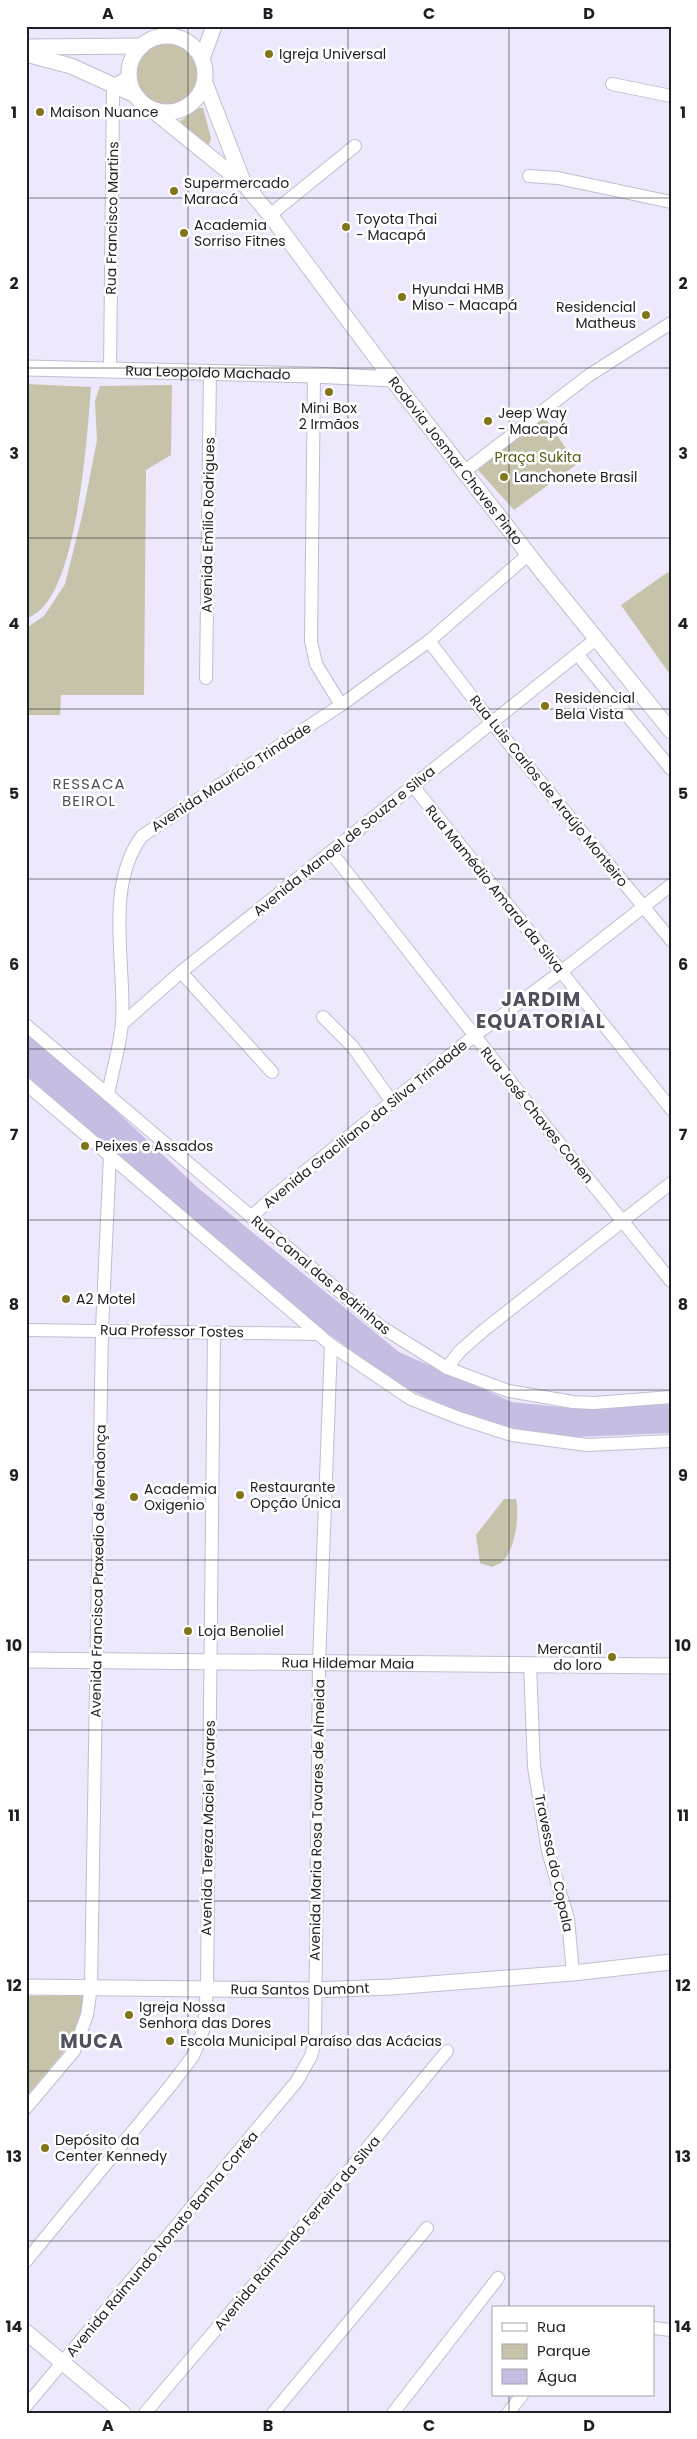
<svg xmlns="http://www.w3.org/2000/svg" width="697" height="2439" font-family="Poppins,sans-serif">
<rect width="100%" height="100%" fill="#ede8fb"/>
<g fill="#c6c3aa">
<circle cx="167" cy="74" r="30"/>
<polygon points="199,108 203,108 211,138 209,145 179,122"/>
<path d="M26,384L91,387C87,438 78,578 39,611C36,614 30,617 26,619Z"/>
<polygon points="172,385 171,455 146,470 144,695 61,695 60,715 26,715 26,628 44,616 65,584 83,512 97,440 95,401 100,386"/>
<polygon points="543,415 577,464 514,510 478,470"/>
<polygon points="668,572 671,576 671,676 621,605"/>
<path d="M504,1499H516C520,1514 515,1550 503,1561C500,1564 495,1565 492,1567L480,1563L476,1535Z"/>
<polygon points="86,1995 77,2028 66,2049 26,2097 26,1996"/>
</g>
<polygon fill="#c7bde2" points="26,1033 80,1077 197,1187 399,1352 512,1402 579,1409 671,1404 671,1433 556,1438 476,1419 401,1386 316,1325 26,1078"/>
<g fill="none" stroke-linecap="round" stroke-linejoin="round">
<defs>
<g id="minor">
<polyline points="612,84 671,96"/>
<polyline points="529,176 558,178 671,202"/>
<polyline points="270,215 355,146"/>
<polyline points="110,369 113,92 118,83 129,76"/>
<polyline points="314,375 311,641 316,664 341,705"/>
<polyline points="465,471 588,376 671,323"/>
<polyline points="429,641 492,723 671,940"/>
<polyline points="578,655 671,769"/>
<polyline points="206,678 210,372"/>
<polyline points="413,786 671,1109"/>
<polyline points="331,852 543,1123 671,1281"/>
<polyline points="181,972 272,1072"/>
<polyline points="323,1017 353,1047 392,1102"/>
<polyline points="122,1024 181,972 596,639"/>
<polyline points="26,1025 380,1326 447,1368 508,1391 573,1402 594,1403 671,1397"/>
<polyline points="26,1084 331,1345 411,1399 459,1418 512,1435 587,1445 671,1441"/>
<path d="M108,1095C112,1071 120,1047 122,1023C126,964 104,887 142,836L341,705L429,641L529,554"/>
<polyline points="251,1217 273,1197 474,1036 562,971 671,885"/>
<polyline points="26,1330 318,1334"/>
<polyline points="447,1368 460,1351 484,1330 671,1183"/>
<polyline points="530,1664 534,1767 548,1851 568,1919 573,1973"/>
<polyline points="26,2108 74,2051 87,2015 91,1987 102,1329 110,1155"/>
<polyline points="26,2261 171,2085 193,2056 198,2045 204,2027 207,1988 214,1333"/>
<polyline points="653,2328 671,2330"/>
<polyline points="26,2406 297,2081 311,2056 315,2041 319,1663 331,1345"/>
<polyline points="145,2413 290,2242 447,2051"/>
<polyline points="273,2413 427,2228"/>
<polyline points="393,2413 498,2278"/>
<polyline points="508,2413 522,2395"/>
</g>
<g id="major">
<circle cx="167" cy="74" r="38"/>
<polyline points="26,47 142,46"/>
<polyline points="26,54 71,66 135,95"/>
<polyline points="202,59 214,26"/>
<polyline points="205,83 244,184"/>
<path id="s1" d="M151,109L245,185L270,215L392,379L543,573L671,731"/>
<path id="s2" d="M26,368L314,375L392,379"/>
<path id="s3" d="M26,1660L671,1666"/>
<path id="s4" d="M26,1987L314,1990L391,1987L573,1973L671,1962"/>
<polyline points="26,2332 123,2413"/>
</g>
</defs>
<use href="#minor" stroke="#c2bdd0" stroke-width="14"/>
<use href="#major" stroke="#c2bdd0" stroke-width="17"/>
<use href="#minor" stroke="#fff" stroke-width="12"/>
<use href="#major" stroke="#fff" stroke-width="15"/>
</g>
<path fill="none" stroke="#1f1e24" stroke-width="1" stroke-opacity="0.55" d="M188,26V2413M348,26V2413M509,26V2308M26,198H671M26,368H671M26,538H671M26,709H671M26,879H671M26,1049H671M26,1220H671M26,1390H671M26,1560H671M26,1730H671M26,1901H671M26,2071H671M26,2241H671M509,2395V2413"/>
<g fill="#817519" stroke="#fff" stroke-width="2">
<circle cx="269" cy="54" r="5"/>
<circle cx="40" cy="112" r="5"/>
<circle cx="174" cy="191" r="5"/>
<circle cx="346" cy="227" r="5"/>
<circle cx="184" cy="233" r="5"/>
<circle cx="402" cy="297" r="5"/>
<circle cx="646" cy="315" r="5"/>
<circle cx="329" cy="392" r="5"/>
<circle cx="488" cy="421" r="5"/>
<circle cx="504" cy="477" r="5"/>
<circle cx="545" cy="706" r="5"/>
<circle cx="85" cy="1146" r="5"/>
<circle cx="66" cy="1299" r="5"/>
<circle cx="240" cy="1495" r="5"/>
<circle cx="134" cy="1497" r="5"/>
<circle cx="188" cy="1631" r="5"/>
<circle cx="612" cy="1657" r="5"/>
<circle cx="129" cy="2015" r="5"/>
<circle cx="170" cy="2041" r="5"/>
<circle cx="45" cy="2148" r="5"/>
</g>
<g text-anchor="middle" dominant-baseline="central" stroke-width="5" stroke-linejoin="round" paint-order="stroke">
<g font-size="14" fill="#1f1e24" stroke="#fff" text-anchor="start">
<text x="279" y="54">Igreja Universal</text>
<text x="50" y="112">Maison Nuance</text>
<text x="184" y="183">Supermercado<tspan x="184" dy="16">Maracá</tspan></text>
<text x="356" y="219">Toyota Thai<tspan x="356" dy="16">- Macapá</tspan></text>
<text x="194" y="225">Academia<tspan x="194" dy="16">Sorriso Fitnes</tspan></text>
<text x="412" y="289">Hyundai HMB<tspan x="412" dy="16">Miso - Macapá</tspan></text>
<text x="636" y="307" text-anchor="end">Residencial<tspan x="636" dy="16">Matheus</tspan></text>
<text x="329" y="408" text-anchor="middle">Mini Box<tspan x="329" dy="16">2 Irmãos</tspan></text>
<text x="498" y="413">Jeep Way<tspan x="498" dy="16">- Macapá</tspan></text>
<text x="514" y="477">Lanchonete Brasil</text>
<text x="555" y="698">Residencial<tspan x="555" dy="16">Bela Vista</tspan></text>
<text x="95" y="1146">Peixes e Assados</text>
<text x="76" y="1299">A2 Motel</text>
<text x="250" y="1487">Restaurante<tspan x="250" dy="16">Opção Única</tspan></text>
<text x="144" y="1489">Academia<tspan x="144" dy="16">Oxigenio</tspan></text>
<text x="198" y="1631">Loja Benoliel</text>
<text x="602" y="1649" text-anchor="end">Mercantil<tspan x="602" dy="16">do loro</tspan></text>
<text x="139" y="2007">Igreja Nossa<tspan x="139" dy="16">Senhora das Dores</tspan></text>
<text x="180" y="2041">Escola Municipal Paraíso das Acácias</text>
<text x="55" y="2140">Depósito da<tspan x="55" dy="16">Center Kennedy</tspan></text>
</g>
<g font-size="14" fill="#1f1e24" stroke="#fff">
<text transform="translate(112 218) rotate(-89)">Rua Francisco Martins</text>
<text stroke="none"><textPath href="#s2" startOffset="182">Rua Leopoldo Machado</textPath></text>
<text stroke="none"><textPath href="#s1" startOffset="468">Rodovia Josmar Chaves Pinto</textPath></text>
<text transform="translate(208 525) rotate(-89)">Avenida Emílio Rodrigues</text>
<text transform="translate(231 777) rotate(-33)">Avenida Maurício Trindade</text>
<text transform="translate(549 791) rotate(51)">Rua Luis Carlos de Araújo Monteiro</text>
<text transform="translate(344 841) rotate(-39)">Avenida Manoel de Souza e Silva</text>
<text transform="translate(495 889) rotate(51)">Rua Mamédio Amaral da Silva</text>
<text transform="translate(537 1115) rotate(51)">Rua José Chaves Cohen</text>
<text transform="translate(365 1124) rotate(-39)">Avenida Graciliano da Silva Trindade</text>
<text transform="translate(321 1275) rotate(40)">Rua Canal das Pedrinhas</text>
<text transform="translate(172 1331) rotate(1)">Rua Professor Tostes</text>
<text transform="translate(98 1571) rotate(-89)">Avenida Francisca Praxedio de Mendonça</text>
<text stroke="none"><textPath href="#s3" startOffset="322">Rua Hildemar Maia</textPath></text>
<text transform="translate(317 1820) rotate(-89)">Avenida Maria Rosa Tavares de Almeida</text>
<text transform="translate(208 1828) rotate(-89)">Avenida Tereza Maciel Tavares</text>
<text transform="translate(554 1863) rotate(78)">Travessa do Copala</text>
<text stroke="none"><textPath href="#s4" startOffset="274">Rua Santos Dumont</textPath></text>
<text transform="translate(297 2233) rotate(-50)">Avenida Raimundo Ferreira da Silva</text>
<text transform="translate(162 2244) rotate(-50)">Avenida Raimundo Nonato Banha Corrêa</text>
</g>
<g font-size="14" fill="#5f5615" stroke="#fff">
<text x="538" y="457">Praça Sukita</text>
</g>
<g font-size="15" letter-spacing="1" fill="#524e5e" stroke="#fff">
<text x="89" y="783">RESSACA<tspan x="89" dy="17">BEIROL</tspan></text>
</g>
<g font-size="19" font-weight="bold" letter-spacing="1" fill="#524e5e" stroke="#fff">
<text x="541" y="999">JARDIM<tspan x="541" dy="22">EQUATORIAL</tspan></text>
<text x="92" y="2041">MUCA</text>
</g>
</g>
<rect width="697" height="2439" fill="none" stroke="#ffffff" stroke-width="55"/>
<rect x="492" y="2306" width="162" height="90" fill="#ffffff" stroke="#a5a5a7"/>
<rect x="502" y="2323" width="25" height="8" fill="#ffffff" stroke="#a5a5a7"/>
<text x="537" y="2332" font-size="15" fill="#1f1e24">Rua</text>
<rect x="502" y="2344" width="25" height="15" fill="#c6c3aa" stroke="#a5a5a7"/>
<text x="537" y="2356" font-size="15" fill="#1f1e24">Parque</text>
<rect x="502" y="2369" width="25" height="15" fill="#c7bde2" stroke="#a5a5a7"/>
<text x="537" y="2382" font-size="15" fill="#1f1e24">Água</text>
<rect x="28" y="28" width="642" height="2384" fill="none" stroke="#1f1e24" stroke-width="2"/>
<g font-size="16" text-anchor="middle" font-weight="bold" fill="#1f1e24">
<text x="108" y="19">A</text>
<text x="268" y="19">B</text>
<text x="429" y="19">C</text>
<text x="589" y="19">D</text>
<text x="14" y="118">1</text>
<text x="683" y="118">1</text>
<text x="14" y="289">2</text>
<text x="683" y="289">2</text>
<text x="14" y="459">3</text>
<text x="683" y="459">3</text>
<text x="14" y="629">4</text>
<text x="683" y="629">4</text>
<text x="14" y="799">5</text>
<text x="683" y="799">5</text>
<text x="14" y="970">6</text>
<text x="683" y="970">6</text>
<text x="14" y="1140">7</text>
<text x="683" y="1140">7</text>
<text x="14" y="1310">8</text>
<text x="683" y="1310">8</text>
<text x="14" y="1481">9</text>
<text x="683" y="1481">9</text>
<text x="14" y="1651">10</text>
<text x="683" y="1651">10</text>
<text x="14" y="1821">11</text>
<text x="683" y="1821">11</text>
<text x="14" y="1991">12</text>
<text x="683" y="1991">12</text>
<text x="14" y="2162">13</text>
<text x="683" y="2162">13</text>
<text x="14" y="2332">14</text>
<text x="683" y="2332">14</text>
<text x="108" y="2431">A</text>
<text x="268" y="2431">B</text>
<text x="429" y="2431">C</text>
<text x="589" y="2431">D</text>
</g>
</svg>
